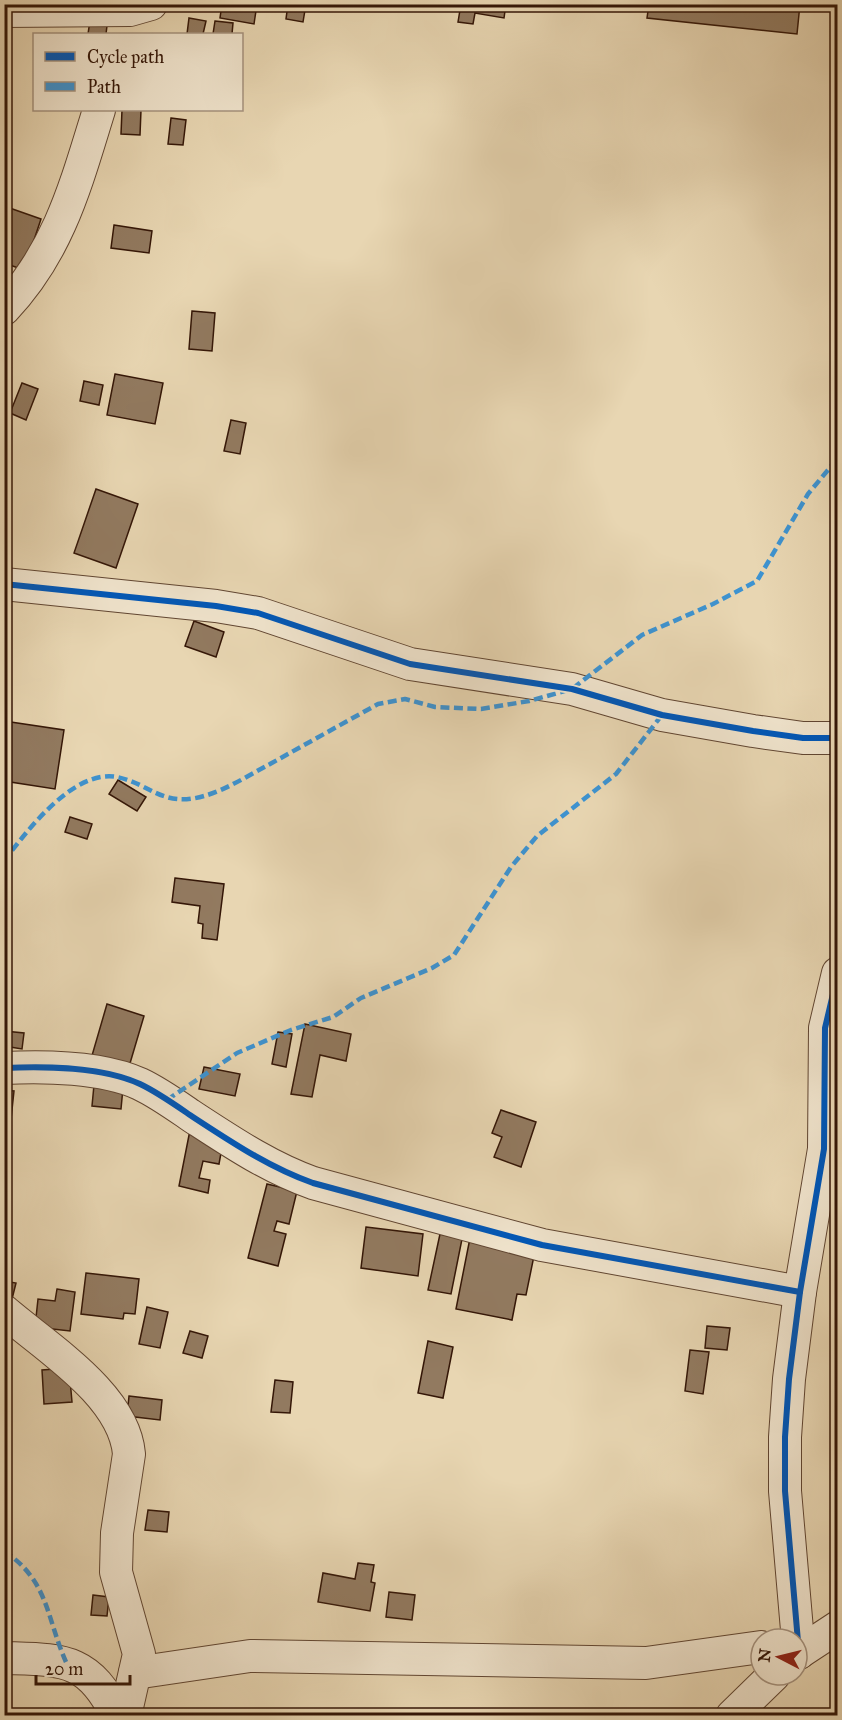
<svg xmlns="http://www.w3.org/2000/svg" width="842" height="1720" font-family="'IM FELL Great Primer',serif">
<rect width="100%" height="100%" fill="#e8d6b2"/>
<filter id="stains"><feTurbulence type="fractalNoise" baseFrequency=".00333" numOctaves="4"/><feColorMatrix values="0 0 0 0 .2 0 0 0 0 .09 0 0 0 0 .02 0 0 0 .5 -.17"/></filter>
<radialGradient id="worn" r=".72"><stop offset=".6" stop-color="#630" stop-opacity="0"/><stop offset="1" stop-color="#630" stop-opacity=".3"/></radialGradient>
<g fill="#927a60" stroke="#341607" stroke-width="1.5">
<polygon points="222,4 257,4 254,24 220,18"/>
<polygon points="288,4 306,4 303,22 286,19"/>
<polygon points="461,4 506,4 504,18 475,13 473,24 458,22"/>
<polygon points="649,4 800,4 797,34 647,18"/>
<polygon points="92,7 109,9 106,34 88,34"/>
<polygon points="189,18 206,21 203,34 187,34"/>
<polygon points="215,21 233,23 232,34 213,34"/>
<polygon points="122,110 141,110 140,135 121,134"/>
<polygon points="171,118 186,120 183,145 168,144"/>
<polygon points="4,206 41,219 24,270 4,263"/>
<polygon points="114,225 152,231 149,253 111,248"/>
<polygon points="192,311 215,313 212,351 189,349"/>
<polygon points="115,374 163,383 155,424 107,415"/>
<polygon points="84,381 103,385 99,405 80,401"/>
<polygon points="22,383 38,389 26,420 10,413"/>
<polygon points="231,420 246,423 240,454 224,451"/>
<polygon points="96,489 138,504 116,568 74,553"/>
<polygon points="194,621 224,632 216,657 185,646"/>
<polygon points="4,721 64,730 55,789 4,781"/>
<polygon points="118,780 146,797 137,811 109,794"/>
<polygon points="70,817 92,824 87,839 65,832"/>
<polygon points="175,878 224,884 217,940 202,938 203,924 198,923 200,906 172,902"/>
<polygon points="107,1004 144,1016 128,1070 91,1059"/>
<polygon points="305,1024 351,1034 346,1061 320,1055 312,1097 291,1094"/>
<polygon points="4,1031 24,1033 22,1049 4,1046"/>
<polygon points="278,1032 292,1034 286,1067 272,1064"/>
<polygon points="204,1067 240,1074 235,1096 199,1089"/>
<polygon points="94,1085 123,1088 121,1109 92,1106"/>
<polygon points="4,1090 14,1091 11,1119 4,1119"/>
<polygon points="501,1110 536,1122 521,1167 494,1157 502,1137 492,1133"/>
<polygon points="191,1125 221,1153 219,1164 203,1161 199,1178 210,1180 208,1193 179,1186"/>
<polygon points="267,1184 297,1191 289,1224 277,1221 274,1231 286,1234 278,1266 248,1258"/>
<polygon points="366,1227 423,1234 418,1276 361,1268"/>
<polygon points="471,1233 536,1246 526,1295 517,1294 512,1320 456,1309"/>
<polygon points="440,1234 462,1239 451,1294 428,1290"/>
<polygon points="86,1273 139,1279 135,1314 124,1313 123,1319 81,1314"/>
<polygon points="4,1281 16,1283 6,1323 4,1323"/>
<polygon points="57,1289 75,1292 70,1331 35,1327 38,1299 55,1301"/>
<polygon points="147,1307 168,1312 160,1348 139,1344"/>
<polygon points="707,1326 730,1328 727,1350 705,1348"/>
<polygon points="190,1331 208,1336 202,1358 183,1353"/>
<polygon points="428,1341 453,1347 443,1398 418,1393"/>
<polygon points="690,1350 709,1352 703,1394 685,1391"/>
<polygon points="69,1368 72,1402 44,1404 42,1370"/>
<polygon points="275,1380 293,1382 290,1413 271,1412"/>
<polygon points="129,1396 162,1400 160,1420 127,1416"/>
<polygon points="148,1510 169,1512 167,1532 145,1530"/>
<polygon points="358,1563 374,1565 371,1582 375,1583 370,1611 318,1602 323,1573 355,1579"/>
<polygon points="389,1592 415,1595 412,1620 386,1617"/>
<polygon points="93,1595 109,1597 107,1616 91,1615"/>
</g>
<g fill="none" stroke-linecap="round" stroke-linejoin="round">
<defs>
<g id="minor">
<polyline points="4,11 130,10 151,4"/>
<path d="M4,309C59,251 76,184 99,110"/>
<polyline points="4,584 216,606 258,613 410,664 572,689 662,715 753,731 803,738 838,738"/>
<path d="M4,1068C44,1066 103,1067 140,1084C157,1092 174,1104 190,1115C230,1141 268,1167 313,1183L542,1245L800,1292"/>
<path d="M4,1311C47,1348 124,1395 129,1454L117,1533L116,1572L139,1654L125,1716"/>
<polyline points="799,1653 785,1491 785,1437 789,1379 800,1292 824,1149 825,1028 838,973"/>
<polyline points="797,1654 838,1627"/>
<path d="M4,1658C62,1660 89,1657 117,1716"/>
<polyline points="135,1673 250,1656 646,1663 761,1647"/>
<polyline points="732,1716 774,1675"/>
</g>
</defs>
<use href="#minor" stroke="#614632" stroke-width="34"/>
<use href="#minor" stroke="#f0e4cd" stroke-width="32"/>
<g stroke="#3d93d1" stroke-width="4.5" stroke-dasharray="9 4.5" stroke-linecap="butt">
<path d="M4,861C27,831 73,769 117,777C151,784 162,808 204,796C226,790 249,775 270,764C306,744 342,724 378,704L405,699L435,707L481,709L529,701L572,689L642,635L713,604L757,581L808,494L838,458"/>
<polyline points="167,1100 237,1053 291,1030 333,1017 361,998 432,968 454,955 511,867 537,836 616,774 662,715"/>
<path d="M4,1551C49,1581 46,1617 66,1662"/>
</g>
<defs>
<g id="cycleway">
<polyline points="4,584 216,606 258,613 410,664 572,689 662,715 753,731 803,738 838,738"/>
<path d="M4,1068C44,1066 103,1067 140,1084C157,1092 174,1104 190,1115C230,1141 268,1167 313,1183L542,1245L800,1292"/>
<polyline points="799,1653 785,1491 785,1437 789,1379 800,1292 824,1149 825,1028 838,973"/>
</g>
</defs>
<use href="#cycleway" stroke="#f0e4cd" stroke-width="10"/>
<use href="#cycleway" stroke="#0057b8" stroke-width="6"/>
</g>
<rect width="842" height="1720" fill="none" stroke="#e8d6b2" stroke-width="24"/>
<rect x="6" y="6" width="830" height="1708" fill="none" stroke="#341607" stroke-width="3"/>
<rect x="12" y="12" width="818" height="1696" fill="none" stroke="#341607" stroke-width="1.5"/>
<rect x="33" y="33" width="210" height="78" fill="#f0e4cd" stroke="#a5927e" stroke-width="1.5"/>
<rect x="45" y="52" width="30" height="9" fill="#0057b8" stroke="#a5927e" stroke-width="1.5"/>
<text x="87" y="63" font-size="18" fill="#341607">Cycle path</text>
<rect x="45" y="82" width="30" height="9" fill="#3d93d1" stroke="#a5927e" stroke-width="1.5"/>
<text x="87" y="93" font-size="18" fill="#341607">Path</text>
<g transform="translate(779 1657) rotate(277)"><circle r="28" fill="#f0e4cd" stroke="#a5927e" stroke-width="1.5"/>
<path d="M0-4.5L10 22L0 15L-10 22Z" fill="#8f2418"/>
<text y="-9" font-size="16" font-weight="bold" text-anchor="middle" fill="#341607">N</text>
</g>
<path d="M36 1675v9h94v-9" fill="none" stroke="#341607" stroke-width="3"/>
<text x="45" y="1675" font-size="18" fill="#341607" stroke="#f0e4cd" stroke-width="4.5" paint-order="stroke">20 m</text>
<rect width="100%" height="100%" filter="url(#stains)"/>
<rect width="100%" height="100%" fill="url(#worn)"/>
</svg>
